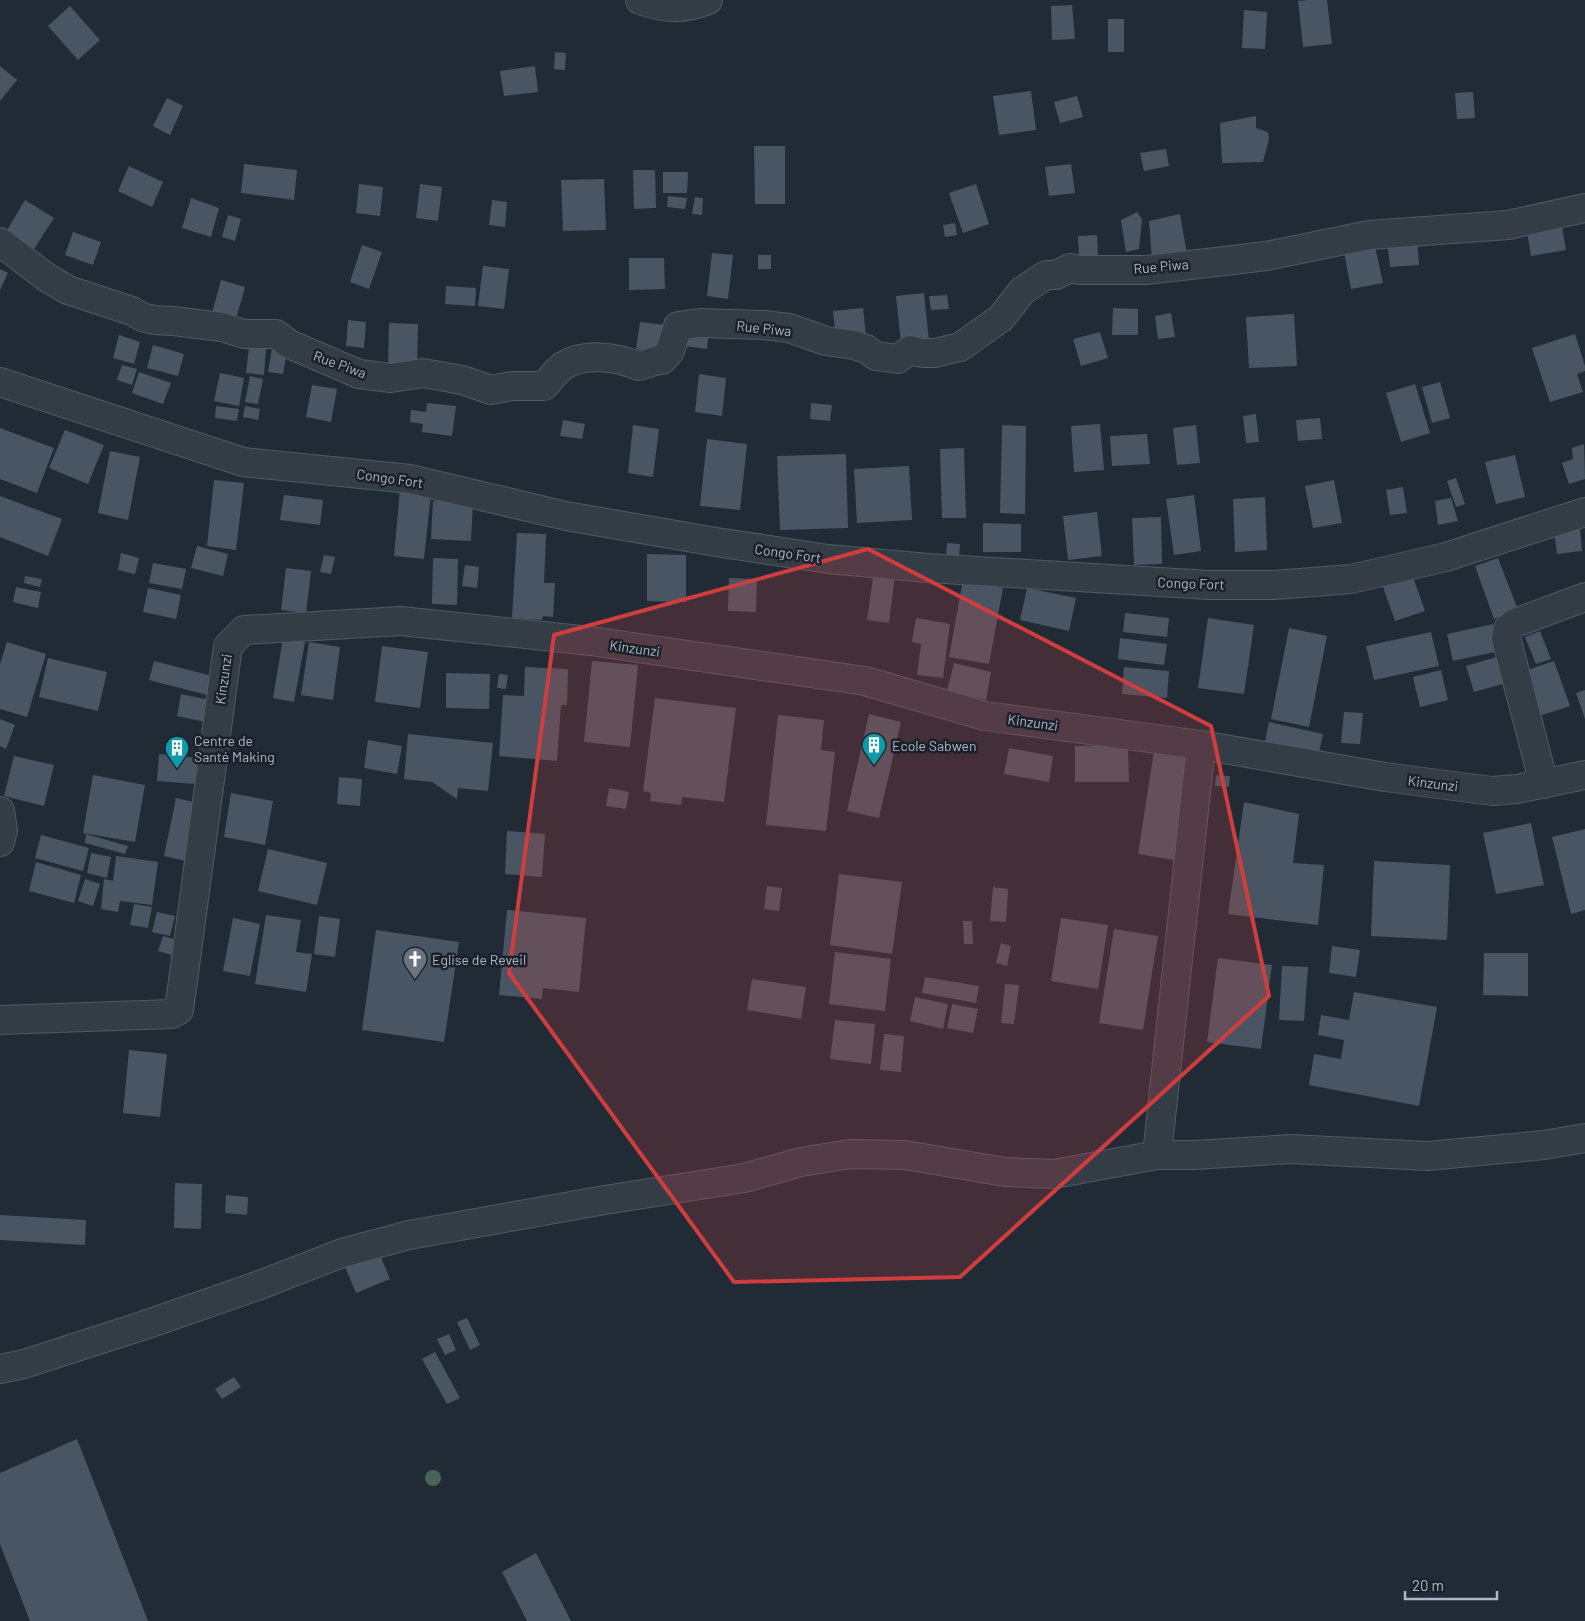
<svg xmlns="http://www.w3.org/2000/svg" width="1585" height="1621" font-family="Barlow,sans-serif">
<rect width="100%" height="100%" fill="#212b36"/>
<g fill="#495562">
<polygon points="1308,0 1327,0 1332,44 1303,47 1298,1"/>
<polygon points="1072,5 1075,39 1052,40 1051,6"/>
<polygon points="70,6 100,40 78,60 48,26"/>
<polygon points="1244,10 1267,12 1265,49 1242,48"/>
<rect x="1108" y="19" width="16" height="33"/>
<polygon points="555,52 566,53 565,70 554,69"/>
<polygon points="0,66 17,80 0,101"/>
<polygon points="535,66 538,92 504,96 500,71"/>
<polygon points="1031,91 1036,130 999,135 993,96"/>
<polygon points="1473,92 1475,118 1457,119 1455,93"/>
<polygon points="1077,96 1083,117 1060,123 1054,102"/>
<polygon points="167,98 183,106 170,135 153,126"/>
<polygon points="1256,116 1256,128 1268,132 1269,139 1263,162 1222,163 1220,123"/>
<polygon points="754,146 785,146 785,204 755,204"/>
<polygon points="1166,149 1169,166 1144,171 1140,153"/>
<polygon points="244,164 297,170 294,200 241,193"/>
<polygon points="1071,164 1075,193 1049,196 1045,167"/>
<polygon points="129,166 163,182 152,207 118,191"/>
<polygon points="633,170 655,170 656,208 634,209"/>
<polygon points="663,172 688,172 687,193 663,193"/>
<polygon points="604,179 606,230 563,231 561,180"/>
<polygon points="359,184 383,187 380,216 356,213"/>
<polygon points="420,184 442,187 438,221 416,218"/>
<polygon points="976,184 989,224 963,233 949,193"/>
<polygon points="668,196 687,198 685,209 667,207"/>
<polygon points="695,197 703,198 702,215 692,214"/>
<polygon points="191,198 219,208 211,237 182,228"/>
<polygon points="25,200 54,218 34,249 6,232"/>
<polygon points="492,200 507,202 505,227 489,225"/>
<polygon points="1137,212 1142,219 1139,249 1126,252 1121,220"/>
<polygon points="1180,214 1187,254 1152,260 1149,221"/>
<polygon points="228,215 241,219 235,241 222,237"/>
<polygon points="955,223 957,235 945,237 943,225"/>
<polygon points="1562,227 1566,250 1531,256 1527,232"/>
<polygon points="73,232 101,242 93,265 65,255"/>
<polygon points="1097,235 1098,256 1079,257 1078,236"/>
<polygon points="1417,238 1419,265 1390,267 1387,240"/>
<polygon points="362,245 382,252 369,289 350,282"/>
<polygon points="1375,246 1383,283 1351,289 1344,252"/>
<polygon points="712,253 733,255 728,299 707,296"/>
<rect x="758" y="255" width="13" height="14"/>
<polygon points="629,258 664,258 665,289 629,290"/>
<polygon points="483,266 509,269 504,309 478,306"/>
<polygon points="0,269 8,273 0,290"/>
<polygon points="221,280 245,287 236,319 212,313"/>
<polygon points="446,286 476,288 475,306 445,304"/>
<polygon points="924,293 929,341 901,344 896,296"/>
<polygon points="947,295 949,309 931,310 929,296"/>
<polygon points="863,308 866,336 836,339 833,311"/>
<polygon points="1113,308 1138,309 1138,335 1112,335"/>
<polygon points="1171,313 1175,337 1158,339 1155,316"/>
<polygon points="1294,314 1297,366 1249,368 1246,317"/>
<polygon points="348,320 366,322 364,348 346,346"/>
<polygon points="640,322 666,325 663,353 636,349"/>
<polygon points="389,323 418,324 417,369 388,368"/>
<polygon points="686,328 709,331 707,349 685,346"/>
<polygon points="1100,332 1108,358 1081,366 1073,339"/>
<polygon points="1575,334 1585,366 1585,371 1577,374 1583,392 1550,402 1532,348"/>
<polygon points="119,335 140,342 134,364 113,358"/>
<polygon points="153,345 184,354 178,376 147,368"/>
<polygon points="249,347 266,349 264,375 246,373"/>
<polygon points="272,348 287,351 283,374 268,372"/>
<polygon points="122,365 137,369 132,385 117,380"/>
<polygon points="139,372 171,383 163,404 132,393"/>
<polygon points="220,373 244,378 239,406 214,401"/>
<polygon points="699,374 726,378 722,416 695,412"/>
<polygon points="250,376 263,379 258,404 245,402"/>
<polygon points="1440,382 1450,418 1432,423 1422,387"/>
<polygon points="1415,384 1430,433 1401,442 1386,393"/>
<polygon points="312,385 337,389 331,422 306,417"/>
<polygon points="427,403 456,406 452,436 422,432 423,424 410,422 411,410 426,412"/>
<polygon points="811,403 832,405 830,421 810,419"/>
<polygon points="216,406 239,409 237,421 215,418"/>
<polygon points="245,406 260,409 258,420 243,417"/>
<polygon points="1256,414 1259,442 1246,443 1243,416"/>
<polygon points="1320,418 1322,439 1298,441 1296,420"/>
<polygon points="563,420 585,424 582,439 560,436"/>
<polygon points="1100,424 1104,470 1074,472 1071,426"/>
<polygon points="633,425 659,429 653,477 628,473"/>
<polygon points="1002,425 1026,426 1025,514 1000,513"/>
<polygon points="1196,425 1200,463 1177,465 1173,428"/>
<polygon points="0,428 54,448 37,493 0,479"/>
<polygon points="65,430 104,445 88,484 49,468"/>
<polygon points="1147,434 1150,464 1112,466 1110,436"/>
<polygon points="707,439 747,444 740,510 700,506"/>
<polygon points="1584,444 1585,479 1569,484 1562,463 1573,459 1572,448"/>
<polygon points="964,448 966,518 942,518 940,449"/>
<polygon points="110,451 140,457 128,520 98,513"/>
<polygon points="846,454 848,528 780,530 777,456"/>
<polygon points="1515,455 1525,497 1496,504 1485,462"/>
<polygon points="909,466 912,520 857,523 854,469"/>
<polygon points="1456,478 1465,504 1456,507 1447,481"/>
<polygon points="214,480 244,483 236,550 207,546"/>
<polygon points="1334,480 1342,523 1313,528 1305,486"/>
<polygon points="1403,487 1407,513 1390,515 1386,490"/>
<polygon points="400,489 431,493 424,559 394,556"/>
<polygon points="284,495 323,500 320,525 280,520"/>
<polygon points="1194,495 1201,551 1174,555 1166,499"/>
<polygon points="0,496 62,519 48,556 0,537"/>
<polygon points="1265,497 1267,550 1235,552 1233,499"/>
<polygon points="1451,498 1458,521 1438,525 1435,501"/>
<polygon points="433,501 473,503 471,541 431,539"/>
<polygon points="1097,512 1102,556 1068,560 1063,516"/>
<polygon points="1161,517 1162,564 1134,565 1132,518"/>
<polygon points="983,523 1021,524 1021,552 983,552"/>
<polygon points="1580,529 1582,551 1557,554 1554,531"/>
<polygon points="517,533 546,534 544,583 555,583 553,617 543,616 542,620 512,618"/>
<polygon points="947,543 960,544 959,557 946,557"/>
<polygon points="197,546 228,554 223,576 191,568"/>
<polygon points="121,553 139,558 135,574 118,570"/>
<polygon points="647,554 686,555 686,602 647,601"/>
<polygon points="324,555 335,557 331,574 320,572"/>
<polygon points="433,558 458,559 457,605 432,604"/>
<polygon points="1498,558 1518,610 1494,619 1475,566"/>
<polygon points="153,563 186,569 182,589 149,583"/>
<polygon points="875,564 896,567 889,623 867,620"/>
<polygon points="465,565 479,567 477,588 462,586"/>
<polygon points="286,568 311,571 306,613 281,610"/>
<polygon points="1412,574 1425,611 1395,621 1382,584"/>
<polygon points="25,576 42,579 40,587 24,583"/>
<polygon points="729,578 757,579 756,612 728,611"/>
<polygon points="963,580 1003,588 989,664 949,657"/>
<polygon points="16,587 41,592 38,608 13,602"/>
<polygon points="148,588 181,595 176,619 143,612"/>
<polygon points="1027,588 1076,598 1069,631 1020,620"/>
<polygon points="1125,613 1169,618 1167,637 1123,632"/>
<polygon points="916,618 950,624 943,678 917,675 921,644 912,642"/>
<polygon points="1208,618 1254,625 1244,694 1198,688"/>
<polygon points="1493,624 1499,651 1453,661 1447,634"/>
<polygon points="1289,628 1327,636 1309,727 1271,719"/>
<polygon points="1540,631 1551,659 1536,664 1525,637"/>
<polygon points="1431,632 1439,666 1374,680 1366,646"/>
<polygon points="283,638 305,642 294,702 273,698"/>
<polygon points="1120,638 1167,644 1164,665 1118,659"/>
<polygon points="7,642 46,654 27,717 0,709 0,664"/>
<polygon points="309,642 340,647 333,700 301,695"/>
<polygon points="382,646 428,652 420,708 375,702"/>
<polygon points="1503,655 1510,682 1474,692 1466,666"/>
<polygon points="48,658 107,672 98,711 39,697"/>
<polygon points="154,661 220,678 215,697 149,680"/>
<polygon points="592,661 638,665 630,747 584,742"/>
<polygon points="1554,661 1570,706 1536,717 1521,672"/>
<polygon points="954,663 991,672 986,700 947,691"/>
<polygon points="525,667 568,669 567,705 561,705 557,761 499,756 503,695 524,696"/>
<polygon points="1124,667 1169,671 1167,698 1122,694"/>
<polygon points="1441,670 1448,700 1420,707 1413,677"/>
<polygon points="446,673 490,674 489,709 446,708"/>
<polygon points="499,674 508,675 506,689 497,688"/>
<polygon points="1585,690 1585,719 1576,693"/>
<polygon points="181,694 214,701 210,723 177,716"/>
<polygon points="655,698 736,708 724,802 682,797 681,805 650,801 651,793 643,791"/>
<polygon points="1344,712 1363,713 1360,744 1341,743"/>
<polygon points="869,714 901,722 879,818 847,811"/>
<polygon points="778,715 824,720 821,750 835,752 826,831 766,825"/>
<polygon points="0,719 15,725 6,749 0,746"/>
<polygon points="1269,722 1323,734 1319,753 1265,742"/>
<polygon points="408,734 493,743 488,791 458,788 457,799 432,782 404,779"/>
<polygon points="368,740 402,746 397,774 364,768"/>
<polygon points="1075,746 1128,746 1129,782 1075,782"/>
<polygon points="1009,748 1053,756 1049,782 1004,774"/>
<polygon points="1154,751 1195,758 1179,861 1138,854"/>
<polygon points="159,754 198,758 195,784 157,781"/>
<polygon points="14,756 54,765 44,806 4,796"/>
<polygon points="93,775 145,785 135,842 83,833"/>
<polygon points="1216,775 1230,776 1229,787 1215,786"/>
<polygon points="339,777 362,779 360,806 337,804"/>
<polygon points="609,788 629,792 626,809 606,806"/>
<polygon points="231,793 273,801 265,845 224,837"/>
<polygon points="176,798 198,803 186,861 164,856"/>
<polygon points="1244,802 1299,814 1293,863 1324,865 1318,925 1228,914"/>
<polygon points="1531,823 1544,885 1496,894 1483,833"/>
<polygon points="1585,829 1585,910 1571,914 1552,837"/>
<polygon points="507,831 545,834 542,877 505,874"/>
<polygon points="86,834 128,846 125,854 85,843"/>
<polygon points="41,835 89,848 83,871 35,858"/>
<polygon points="268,849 327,863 317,905 258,891"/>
<polygon points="91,853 111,857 107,878 87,873"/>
<polygon points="116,856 158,862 152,905 120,901 118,912 101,909 104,879 113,881"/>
<polygon points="1374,861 1450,865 1447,940 1371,936"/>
<polygon points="36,862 81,875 74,903 29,891"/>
<polygon points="839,874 902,882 892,954 830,945"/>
<polygon points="85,879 100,884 93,906 78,901"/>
<polygon points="767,886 782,888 779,911 764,909"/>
<polygon points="993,887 1008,889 1006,922 990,921"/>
<polygon points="134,904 152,907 148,928 130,925"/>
<polygon points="507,910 586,918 579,992 543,988 542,999 499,995"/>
<polygon points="157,912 175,916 170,936 152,932"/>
<polygon points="266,915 301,920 296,952 312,954 306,992 255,984"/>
<polygon points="319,916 340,919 335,957 314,954"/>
<polygon points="233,918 260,924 250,976 223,971"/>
<polygon points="1061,918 1108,925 1098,989 1051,981"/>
<polygon points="963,921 972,921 973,944 964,944"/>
<polygon points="1114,929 1158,936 1143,1030 1099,1023"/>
<polygon points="376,930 459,942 444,1042 362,1030"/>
<polygon points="163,936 177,940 172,955 158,951"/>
<polygon points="1001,943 1011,946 1007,966 996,963"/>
<polygon points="1332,946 1360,950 1356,977 1329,973"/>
<polygon points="835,952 891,959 885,1011 829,1004"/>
<polygon points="1484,953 1528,953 1528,996 1483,995"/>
<polygon points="1218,958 1272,965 1261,1049 1207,1042"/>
<polygon points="1282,966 1308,967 1304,1021 1279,1020"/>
<polygon points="925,977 979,986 976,1003 922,993"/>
<polygon points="752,979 806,987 801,1019 747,1010"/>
<polygon points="1005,984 1019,985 1014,1024 1001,1023"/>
<polygon points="1354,992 1437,1007 1419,1106 1309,1085 1314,1054 1341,1059 1344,1040 1318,1035 1321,1015 1349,1020"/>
<polygon points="915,997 948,1004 943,1029 910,1021"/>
<polygon points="952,1004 978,1009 973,1033 947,1028"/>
<polygon points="835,1020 875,1024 871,1064 830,1059"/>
<polygon points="884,1034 904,1036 901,1072 880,1070"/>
<polygon points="129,1050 167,1054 160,1117 123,1113"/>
<polygon points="175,1183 202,1184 201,1229 174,1228"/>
<polygon points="226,1195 248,1197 247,1215 225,1213"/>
<polygon points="0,1215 86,1220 85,1245 0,1240"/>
<polygon points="377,1248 390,1279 356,1293 343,1262"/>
<polygon points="467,1318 480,1345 470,1350 457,1322"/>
<polygon points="449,1334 456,1350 445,1355 437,1339"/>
<polygon points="435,1352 460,1398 447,1404 422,1359"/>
<polygon points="234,1377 241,1387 222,1399 215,1389"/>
<polygon points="77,1439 148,1621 30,1621 0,1544 0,1473"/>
<polygon points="536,1553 571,1621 527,1621 502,1572"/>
</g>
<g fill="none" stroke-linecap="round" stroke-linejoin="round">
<defs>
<g id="minor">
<path d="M640,0C665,9 683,10 708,0"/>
<path d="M0,242L46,277L68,290L132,311L142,317L154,320L173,321L222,327L244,334H276L289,344L359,374L391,378L423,373L462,380L491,390L512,386H544C550,380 556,371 563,366C585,352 616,357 639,366L655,361L662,360L670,351L678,326L699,323L764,325L789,328L826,341L854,345L866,349L876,356L898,359L910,350L922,353H935L960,347L1001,318L1022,291L1046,275H1056L1070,268L1080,270H1146L1225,261L1266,256L1369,235L1508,225L1585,208"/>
<polyline points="0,382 243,462 410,479 566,516 716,542 828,559 928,568 1209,585 1275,585 1351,579 1446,557 1585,512"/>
<polyline points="1544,784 1506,638 1508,629 1515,623 1585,597"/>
<polyline points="0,811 3,830 0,842"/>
<polyline points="0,1020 172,1014 179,1010 228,646 244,630 401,621 591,641 865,681 985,716 1201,745 1385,777 1492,791 1517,789 1585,775"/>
<polyline points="1157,1155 1201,745"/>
<polyline points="0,1369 24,1364 142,1326 260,1285 342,1253 409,1235 599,1201 744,1178 801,1162 850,1154 905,1155 1005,1172 1054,1174 1157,1155 1194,1155 1291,1149 1428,1156 1544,1145 1585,1138"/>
</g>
</defs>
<use href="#minor" stroke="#525a64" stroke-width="30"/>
<use href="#minor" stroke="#343c46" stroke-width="28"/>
</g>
<circle fill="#486456" cx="433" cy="1478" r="8"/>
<path fill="#d03d3f" fill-opacity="0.2" stroke="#d03d3f" stroke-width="4" stroke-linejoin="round" d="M868,549L1211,726L1269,996L960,1277L734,1282L509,973L554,635Z"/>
<defs>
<symbol id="building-pin" viewBox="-11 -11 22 30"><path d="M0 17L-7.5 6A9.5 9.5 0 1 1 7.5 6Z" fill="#0f9aa8" stroke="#1a212b"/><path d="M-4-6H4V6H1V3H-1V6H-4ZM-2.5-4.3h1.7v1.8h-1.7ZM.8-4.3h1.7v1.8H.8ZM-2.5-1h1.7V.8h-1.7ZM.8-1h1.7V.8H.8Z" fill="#fff"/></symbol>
<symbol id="church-pin" viewBox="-11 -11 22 30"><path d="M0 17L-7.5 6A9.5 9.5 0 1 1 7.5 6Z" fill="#6b7280" stroke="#1a212b"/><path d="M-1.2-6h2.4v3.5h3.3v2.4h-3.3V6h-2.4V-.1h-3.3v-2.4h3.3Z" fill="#fff"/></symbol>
</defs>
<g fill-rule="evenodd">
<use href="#building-pin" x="860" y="731" width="28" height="38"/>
<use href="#building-pin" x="163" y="734" width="28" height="38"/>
<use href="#church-pin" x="401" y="945" width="28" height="38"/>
</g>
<g text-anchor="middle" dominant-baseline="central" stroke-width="5" stroke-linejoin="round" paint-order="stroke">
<g font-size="14" fill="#aeb7c3" stroke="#1a212b">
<text transform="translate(1161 266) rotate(-5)">Rue Piwa</text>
<text transform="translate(764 328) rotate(6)">Rue Piwa</text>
<text transform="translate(340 364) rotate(20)">Rue Piwa</text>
<text transform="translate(390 478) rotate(8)">Congo Fort</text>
<text transform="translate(788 553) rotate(8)">Congo Fort</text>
<text transform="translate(1191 583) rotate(2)">Congo Fort</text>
<text transform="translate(635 648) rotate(8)">Kinzunzi</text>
<text transform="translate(223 679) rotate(-82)">Kinzunzi</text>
<text transform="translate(1033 722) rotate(8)">Kinzunzi</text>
<text transform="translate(1433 783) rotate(7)">Kinzunzi</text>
</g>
<g font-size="14" fill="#aeb7c3" stroke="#1a212b" text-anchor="start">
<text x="194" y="740">Centre de<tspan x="194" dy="16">Santé Making</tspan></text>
<text x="892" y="745">Ecole Sabwen</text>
<text x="432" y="959">Eglise de Reveil</text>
</g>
</g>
<path d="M1405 1591v8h92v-8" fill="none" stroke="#aeb7c3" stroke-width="2.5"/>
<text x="1412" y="1591" font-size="15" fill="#aeb7c3" stroke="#1a212b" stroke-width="4" paint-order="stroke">20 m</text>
</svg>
